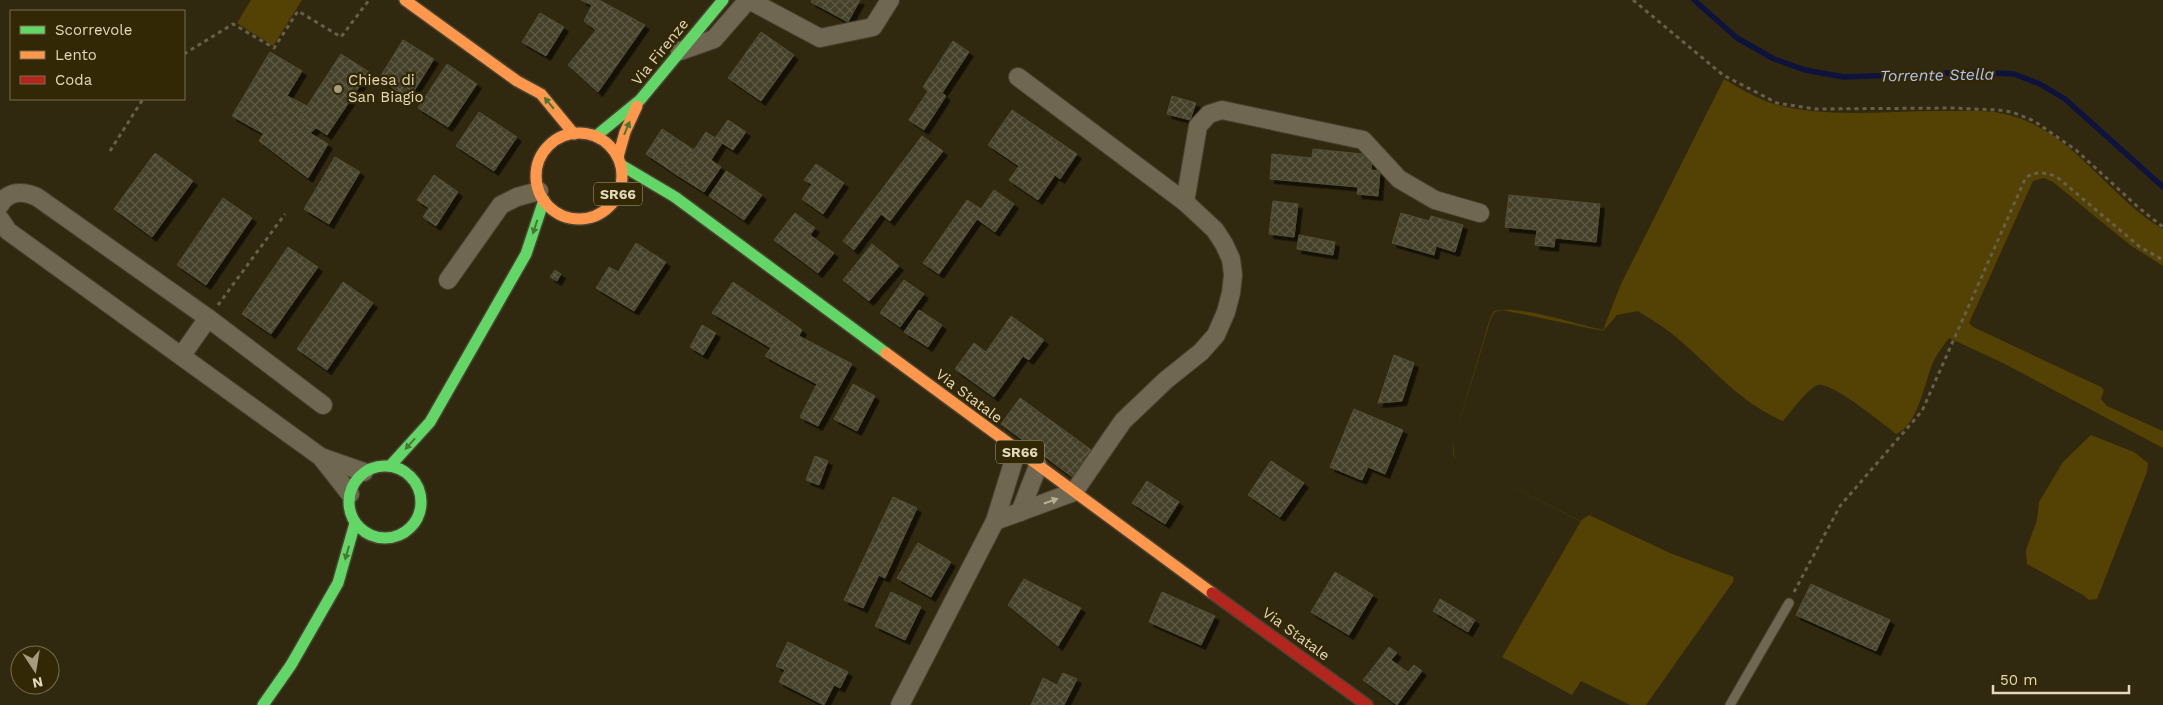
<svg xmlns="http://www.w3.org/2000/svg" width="2163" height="705" font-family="'Work Sans',sans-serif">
<defs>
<pattern id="building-cross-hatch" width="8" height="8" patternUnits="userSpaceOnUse" patternTransform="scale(1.25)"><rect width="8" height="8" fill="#444029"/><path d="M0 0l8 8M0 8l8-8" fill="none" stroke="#5f5b46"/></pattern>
<filter id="shadow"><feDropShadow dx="4.5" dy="4.5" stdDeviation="0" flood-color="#0009"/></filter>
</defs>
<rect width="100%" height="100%" fill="#31290f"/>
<g fill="#544104">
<polygon points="251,0 302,0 273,46 237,23"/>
<path d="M1724,79C1738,87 1752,96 1768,102C1821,120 1889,110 1945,111C1965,111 1989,109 2009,115C2074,132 2108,197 2163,229V266L2130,245L2053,182L2044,178L2033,181L1969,323L1973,327L2101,387L2104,390L2101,399L2107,406L2163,431V448L2003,363L1949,338C1943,346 1936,355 1932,365C1924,384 1918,425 1896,434C1883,424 1832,382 1818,385C1808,388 1790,413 1783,421C1734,400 1708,361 1667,330C1658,323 1647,317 1638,311L1617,315L1603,331L1502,310L1495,312L1491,318L1454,440V455L1457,459L1580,521L1589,515L1670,553L1734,577L1733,582L1646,705H1630L1581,681L1572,695L1502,657L1581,521L1457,459L1453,455L1454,440L1490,318L1494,311C1521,305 1574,324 1603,330L1621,284Z"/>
<polygon points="2091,435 2134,452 2148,463 2147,472 2097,599 2089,600 2083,595 2027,564 2026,550 2037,520 2039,502 2063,462"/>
</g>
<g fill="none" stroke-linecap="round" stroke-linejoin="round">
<polyline stroke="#0e133d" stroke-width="5.5" points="1694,0 1737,38 1774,59 1805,70 1844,77 1977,72 2014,74 2040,84 2065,99 2163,187"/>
</g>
<g fill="url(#building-cross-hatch)" stroke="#534f36" filter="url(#shadow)">
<polygon points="581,0 599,0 645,25 598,92 568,65 596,30 584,21 592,5"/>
<polygon points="812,0 860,0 848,22 811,2"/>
<polygon points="540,13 564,27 546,56 522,42"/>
<polygon points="761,32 794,55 761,101 728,78"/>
<polygon points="403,40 434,59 409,99 379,79"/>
<polygon points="953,41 969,52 942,93 946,96 924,130 909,120 928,91 923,87"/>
<polygon points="270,52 302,71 264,134 232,116"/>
<polygon points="341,54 369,72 327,135 300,117"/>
<polygon points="447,64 477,84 448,127 418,108"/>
<polygon points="287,96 307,106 300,117 316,128 310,133 328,144 308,178 259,141"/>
<polygon points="1172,96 1196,103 1190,120 1167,114"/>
<polygon points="1012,110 1077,154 1060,179 1055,175 1038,200 1009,180 1019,166 988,145"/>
<polygon points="479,112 517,137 494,171 456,146"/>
<polygon points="728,120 746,132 733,150 722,143 711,160 721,167 704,192 677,175 706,132 715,138"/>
<polygon points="662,129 694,150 677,175 646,154"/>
<polygon points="922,136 943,151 890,221 881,214 854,250 843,241"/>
<polygon points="1313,149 1372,155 1371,170 1380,171 1378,196 1357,194 1358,187 1270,179 1272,154 1312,158"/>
<polygon points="155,153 193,181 152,237 114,209"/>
<polygon points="335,157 360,172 329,224 304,209"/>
<polygon points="816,164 844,183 823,214 802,199 812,184 804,180"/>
<polygon points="726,171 762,195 744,220 709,196"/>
<polygon points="434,175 458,192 436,226 423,217 429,208 417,200"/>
<polygon points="994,190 1014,204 995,232 977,219 939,274 923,263 967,200 981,209"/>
<polygon points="1509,195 1600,204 1596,242 1555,238 1554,247 1535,245 1537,230 1505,227"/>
<polygon points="223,198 252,218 206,285 177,265"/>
<polygon points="1273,201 1298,204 1294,237 1269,234"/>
<polygon points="795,213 815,228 810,235 834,253 818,273 774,240"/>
<polygon points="1401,213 1429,221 1431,216 1463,225 1455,252 1436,246 1434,255 1392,243"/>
<polygon points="1299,235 1335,242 1333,255 1297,249"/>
<polygon points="636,243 666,262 634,311 596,288 609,267 618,272"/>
<polygon points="872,244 899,266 869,301 843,280"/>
<polygon points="288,247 318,267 271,334 242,314"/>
<polygon points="555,270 561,274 557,281 550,277"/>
<polygon points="904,280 924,294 900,327 880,313"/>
<polygon points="343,282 373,303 327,370 297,349"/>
<polygon points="733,282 790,321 771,348 712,313"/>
<polygon points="919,310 942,325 928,347 904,332"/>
<polygon points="1011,316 1044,340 1029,360 1023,356 994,397 955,369 974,343 986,352"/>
<polygon points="790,321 802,330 783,366 765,356"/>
<polygon points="702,325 716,333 703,355 690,347"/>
<polygon points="799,336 852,364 818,426 800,417 817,384 783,366"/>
<polygon points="1394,355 1414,363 1402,401 1378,403"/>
<polygon points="853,384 875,396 857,431 834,419"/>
<polygon points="1020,398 1094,452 1075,479 1001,424"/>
<polygon points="1354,409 1403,430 1385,474 1368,467 1362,480 1330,467"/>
<polygon points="815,456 828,461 819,485 806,480"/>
<polygon points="1271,461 1304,483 1280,517 1248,495"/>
<polygon points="1147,481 1179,502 1165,524 1132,503"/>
<polygon points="893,497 917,508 885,578 879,575 863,608 844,600"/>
<polygon points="918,543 951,562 931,597 897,578"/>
<polygon points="1335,572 1373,595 1349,635 1311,612"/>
<polygon points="1024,579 1081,608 1058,646 1008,605"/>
<polygon points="1811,584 1890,620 1876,651 1796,615"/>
<polygon points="891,592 921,607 905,640 875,626"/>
<polygon points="1162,592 1215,616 1201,645 1149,622"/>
<polygon points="1440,599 1475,620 1468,632 1433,611"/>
<polygon points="788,642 848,672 840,688 834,685 824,705 779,682 785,670 776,666"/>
<polygon points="1389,647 1397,653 1391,660 1408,672 1414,665 1422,671 1397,705 1363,680"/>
<polygon points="1063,673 1077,679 1064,705 1031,705 1043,678 1057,685"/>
</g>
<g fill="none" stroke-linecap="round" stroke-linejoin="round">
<defs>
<polyline id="lane" points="1730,705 1789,603"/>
<g id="street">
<polyline points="749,0 820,38 873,27 890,0"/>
<polyline points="680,51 714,39 748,0"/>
<polyline points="1185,202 1198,126 1209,114 1222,110 1363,140 1399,179 1435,200 1480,213"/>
<path d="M0,205C8,190 24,191 37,197L208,318L323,405"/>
<polyline points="0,219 8,231 321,457 350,494"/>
<polyline points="448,280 501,205 517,197 539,191"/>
<polyline points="182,355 208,318"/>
<polyline points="321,457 364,472"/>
<polyline points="1020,512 1038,466"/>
<polyline points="995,521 1074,492 1123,421 1166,380 1201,352 1216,335 1226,312 1231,293 1233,275 1231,259 1224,244 1215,230 1185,202 1018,77"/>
<polyline points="900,705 995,521 1017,450"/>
</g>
<g id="fast">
<polyline points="596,136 640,100 723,0"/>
<polyline points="621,165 675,197 886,353"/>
<circle cx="385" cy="502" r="36"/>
<polyline points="390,466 430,422 526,254 544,200"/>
<polyline points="263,705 291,665 338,583 355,523"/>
</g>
<g id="slow">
<polyline points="405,0 517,81 541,94 574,134"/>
<circle cx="579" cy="176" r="43"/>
<polyline points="618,157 625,132 637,106"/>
<polyline points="886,353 1212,593"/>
</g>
<polyline id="jam" points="1212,593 1367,705"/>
</defs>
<use href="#lane" stroke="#494230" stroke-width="11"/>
<use href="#street" stroke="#494230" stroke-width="20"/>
<use href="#fast" stroke="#494230" stroke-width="14"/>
<use href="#slow" stroke="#494230" stroke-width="14"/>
<use href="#jam" stroke="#494230" stroke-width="14"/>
<g stroke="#675f4b" stroke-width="3" stroke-dasharray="4 4" stroke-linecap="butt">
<polyline points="1633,0 1723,75 1777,103 1815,109 1952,108 1998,110 2012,112 2034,121 2076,150 2138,207 2163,227"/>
<polyline points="184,54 233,24 274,48 298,11 341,37 369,0"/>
<polyline points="110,151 143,99"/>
<polyline points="218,305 285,214"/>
<path d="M1794,592L1840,506L1922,411L2026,177C2038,171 2045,172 2057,177L2140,247L2163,260"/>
</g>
<use href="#lane" stroke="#6f6751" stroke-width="9"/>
<use href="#street" stroke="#6f6751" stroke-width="18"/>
<use href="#fast" stroke="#63d668" stroke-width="11"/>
<use href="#slow" stroke="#ff974d" stroke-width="11"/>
<use href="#jam" stroke="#b3261e" stroke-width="11"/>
</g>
<defs><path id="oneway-solid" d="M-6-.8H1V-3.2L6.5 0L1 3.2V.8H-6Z" transform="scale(1.25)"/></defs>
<g fill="#497632">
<use href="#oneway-solid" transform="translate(549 103) rotate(-130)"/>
<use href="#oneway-solid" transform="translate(627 128) rotate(-67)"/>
<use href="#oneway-solid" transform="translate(535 227) rotate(108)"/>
<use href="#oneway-solid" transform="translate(410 444) rotate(132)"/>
<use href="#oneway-solid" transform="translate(347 553) rotate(106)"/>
</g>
<use fill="#bab095" href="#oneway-solid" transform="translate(1051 501) rotate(-19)"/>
<circle fill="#a59b7e" stroke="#332806" stroke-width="2" cx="338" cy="89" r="5"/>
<g text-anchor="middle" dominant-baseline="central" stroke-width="5" stroke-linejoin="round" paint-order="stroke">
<g fill="#332806" stroke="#aea384" stroke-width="1">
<rect x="594" y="182.5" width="48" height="23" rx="4"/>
<rect x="996" y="440.5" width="48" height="23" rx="4"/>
</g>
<g font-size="14" font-weight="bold" fill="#e3d8ba">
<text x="618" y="194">SR66</text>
<text x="1020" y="452">SR66</text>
</g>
<g font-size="15" fill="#e3d8ba" stroke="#332806">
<text transform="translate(660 52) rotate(-51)">Via Firenze</text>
<text transform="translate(969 396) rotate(37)">Via Statale</text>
<text transform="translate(1296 634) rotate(36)">Via Statale</text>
</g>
<g font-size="15" fill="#e3d8ba" stroke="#332806" text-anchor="start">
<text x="348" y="80">Chiesa di<tspan x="348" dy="17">San Biagio</tspan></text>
</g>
<g font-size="16" font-style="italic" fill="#b3c4f6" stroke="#332806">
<text transform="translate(1937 75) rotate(-1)">Torrente Stella</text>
</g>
</g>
<rect x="10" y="10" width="175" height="90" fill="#332806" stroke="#796e4e"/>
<rect x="20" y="26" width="25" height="8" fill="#63d668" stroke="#796e4e"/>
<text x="55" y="35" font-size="15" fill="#e3d8ba">Scorrevole</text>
<rect x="20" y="51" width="25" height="8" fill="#ff974d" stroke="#796e4e"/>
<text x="55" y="60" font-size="15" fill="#e3d8ba">Lento</text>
<rect x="20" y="76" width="25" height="8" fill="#b3261e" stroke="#796e4e"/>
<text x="55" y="85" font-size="15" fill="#e3d8ba">Coda</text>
<g transform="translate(35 670) rotate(168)"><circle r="24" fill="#332806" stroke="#796e4e"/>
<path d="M0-4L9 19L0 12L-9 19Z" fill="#a59b7e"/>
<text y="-8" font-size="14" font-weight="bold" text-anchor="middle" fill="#e3d8ba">N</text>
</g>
<path d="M1993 685v8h136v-8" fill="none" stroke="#e3d8ba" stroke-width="2.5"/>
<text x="2000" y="685" font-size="15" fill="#e3d8ba" stroke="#332806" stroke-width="4" paint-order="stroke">50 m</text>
</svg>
